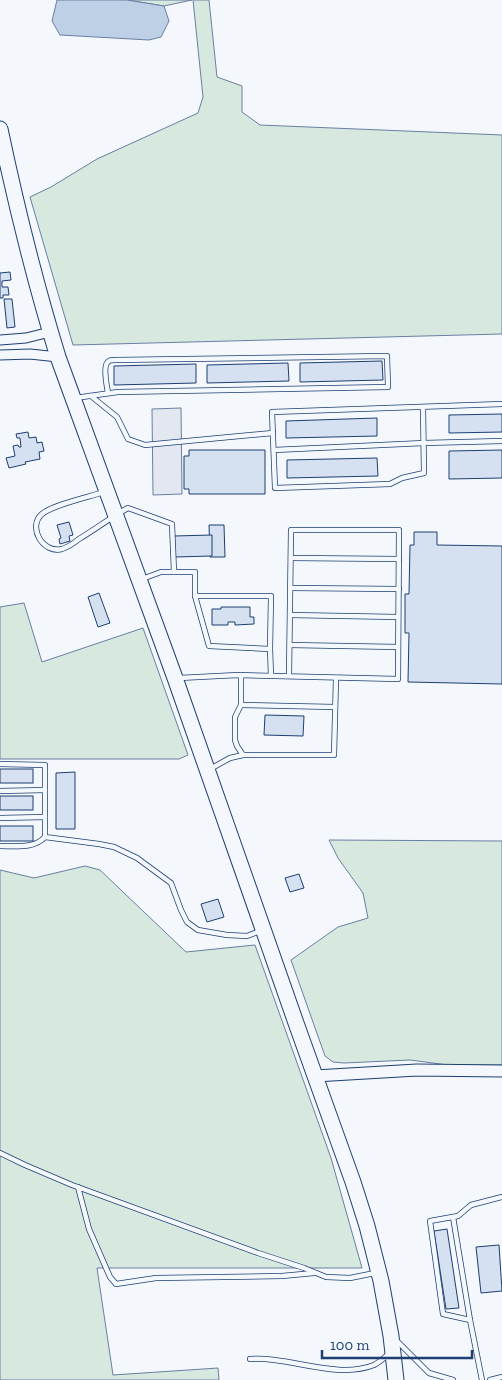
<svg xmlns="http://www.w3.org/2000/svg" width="502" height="1380" font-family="'Zilla Slab',serif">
<rect width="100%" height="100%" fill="#f4f7fb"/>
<g fill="#d7e8df" stroke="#687fa3">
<polygon points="127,0 192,0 164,6"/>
<polygon points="193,0 209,0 217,77 242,86 242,112 260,125 502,135 502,334 73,345 30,197 51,187 97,159 198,113 203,97"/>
<polygon points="24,603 42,662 143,628 188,755 179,759 0,759 0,607"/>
<polygon points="329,840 502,841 502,1065 448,1065 410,1060 344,1063 333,1062 325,1056 291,960 338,927 368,918 363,893 338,858"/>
<polygon points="85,866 100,870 186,952 255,945 331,1158 362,1268 97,1268 113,1375 218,1368 219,1380 0,1380 0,870 34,878"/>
</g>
<polygon fill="#e3e8f0" stroke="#687fa3" points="181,408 182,494 153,495 152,409"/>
<polygon fill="#bed0e5" stroke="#687fa3" points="57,0 127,0 164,6 169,21 161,37 149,40 60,35 52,21"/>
<g fill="#d5e0f0" stroke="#1d3f73">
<polygon points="10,272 11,280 2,281 2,287 8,287 9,295 3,295 3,298 0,298 0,273"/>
<polygon points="4,299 12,299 15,327 7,328"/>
<polygon points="382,361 383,380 300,382 300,363"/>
<polygon points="288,363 289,381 207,383 207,365"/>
<polygon points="196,364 196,383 114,385 114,366"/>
<polygon points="502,414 502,432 449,433 449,415"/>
<polygon points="377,418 377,436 286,438 286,421"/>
<polygon points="28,432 29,438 36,437 37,443 42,442 44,451 39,452 40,459 25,462 26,464 9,468 6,458 15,456 13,446 18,445 19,447 21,447 20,438 17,438 16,434"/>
<polygon points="189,450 265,450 265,494 189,494 189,489 184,489 184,456 189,456"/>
<polygon points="502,450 502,478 449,479 449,451"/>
<polygon points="377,458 378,476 287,478 287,460"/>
<polygon points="69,522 73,535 69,536 70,541 60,544 59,539 61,538 57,525"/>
<polygon points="209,525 224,525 225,557 210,557"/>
<polygon points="414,532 437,532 437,545 502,546 502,684 408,682 409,633 405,633 405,594 409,594 410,545 414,545"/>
<polygon points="212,535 212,556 174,557 174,536"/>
<polygon points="99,593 110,623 98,627 88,597"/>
<polygon points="221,607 250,607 250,617 254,617 254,624 235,625 235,622 228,622 228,625 212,625 212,609 221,609"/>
<polygon points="265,715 304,716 303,736 264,735"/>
<rect x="0" y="769" width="33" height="14"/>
<polygon points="75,772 75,829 56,829 56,773"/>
<rect x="0" y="796" width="33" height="14"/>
<rect x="0" y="826" width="33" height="15"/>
<polygon points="299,874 304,888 290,892 285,878"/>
<polygon points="218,899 224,917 207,922 201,904"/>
<polygon points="447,1229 459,1308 446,1309 434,1231"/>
<polygon points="499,1245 502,1291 481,1293 476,1247"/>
</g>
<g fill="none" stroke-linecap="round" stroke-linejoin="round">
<defs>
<g id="service">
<polyline points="91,396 117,417 128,439 145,445 273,433"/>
<path d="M75,398L118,392L388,387L387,356L115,360C111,360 109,360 107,363C103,368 107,387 108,393"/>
<polyline points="423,407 424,473 402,478 390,484 275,488 272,412 502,404"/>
<polyline points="274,450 424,443 502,441"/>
<path d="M104,492C89,497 52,505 42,514C27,527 43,554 62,549C68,547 74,543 79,539C96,529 111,517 128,508L172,524L174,572"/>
<polyline points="291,558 399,559"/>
<polyline points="142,579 161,572 195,572 195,596 209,646 270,649 271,676"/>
<polyline points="291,588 399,589"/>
<polyline points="195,596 271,596 270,649"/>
<polyline points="290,615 398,617"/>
<polyline points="290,645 398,647"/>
<polyline points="241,675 241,705 235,717 235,740 237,746 243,755"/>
<polyline points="179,678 238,675 398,679 399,530 291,530 289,676"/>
<polyline points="241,705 335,707"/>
<polyline points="0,764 45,765 45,837 99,844 114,847 137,858 171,883 181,910 187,922 198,930 227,935 247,936 260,931"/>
<polyline points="210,769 230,758 243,755 334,755 336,678"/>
<polyline points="0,791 45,790"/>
<polyline points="0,818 45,817"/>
<path d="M0,846C15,846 34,849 45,837"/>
<polyline points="0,1153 25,1165 72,1185 258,1253 304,1268 326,1277 350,1278 375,1273"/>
<polyline points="78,1187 89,1229 110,1277 116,1284 156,1278 282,1276 314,1273"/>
<polyline points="453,1217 470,1320"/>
<polyline points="396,1340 429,1373 453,1380"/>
<path d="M250,1359C289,1356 336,1380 374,1365C380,1362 385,1357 390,1353"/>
<polyline points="482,1380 470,1320 443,1314 430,1221 458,1216 471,1205 502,1197"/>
<polyline points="490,1380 502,1377"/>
</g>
<g id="minor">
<polyline points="0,340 26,338 50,332"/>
<polyline points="0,355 30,354 58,357"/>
</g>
<polyline id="tertiary" points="315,1076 417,1070 502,1071"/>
<path id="trunk" d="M0,129C16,205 35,282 58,357L175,678L296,1023L353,1182L367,1226L381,1281L391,1336L396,1380"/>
</defs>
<use href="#service" stroke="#1d3f73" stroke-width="6"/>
<use href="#minor" stroke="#1d3f73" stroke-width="11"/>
<use href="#tertiary" stroke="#1d3f73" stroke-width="13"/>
<use href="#trunk" stroke="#1d3f73" stroke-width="17"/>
<use href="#service" stroke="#f4f7fb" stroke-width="4.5"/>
<use href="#minor" stroke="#f4f7fb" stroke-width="9"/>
<use href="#tertiary" stroke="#f4f7fb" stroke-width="11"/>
<use href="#trunk" stroke="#f4f7fb" stroke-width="15"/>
</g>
<path d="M322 1350v8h150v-8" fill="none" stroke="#1d3f73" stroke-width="2.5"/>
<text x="330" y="1350" font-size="15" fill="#1d3f73" stroke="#f4f7fb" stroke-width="4" paint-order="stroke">100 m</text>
</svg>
